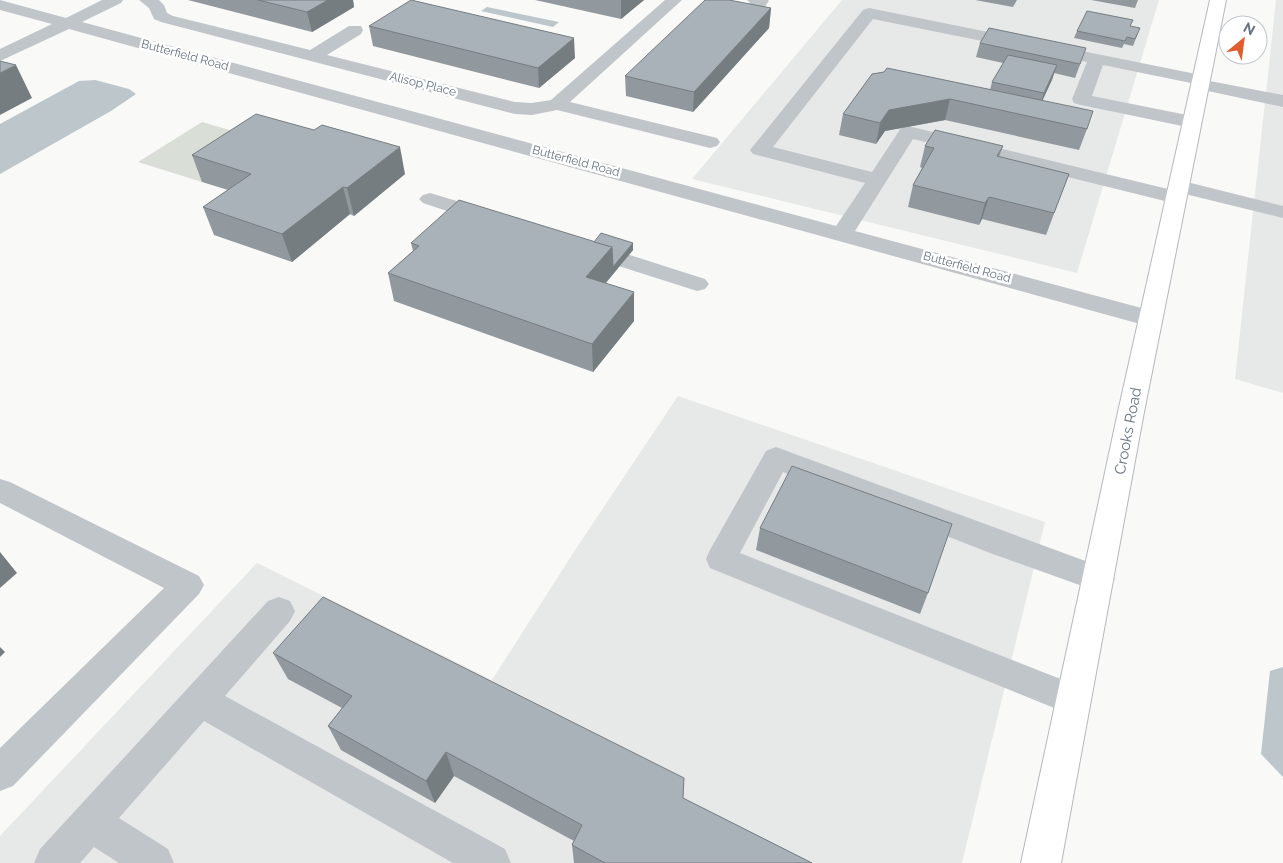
<svg xmlns="http://www.w3.org/2000/svg" width="1283" height="863" font-family="Raleway,sans-serif">
<rect width="100%" height="100%" fill="#f9f9f7"/>
<g fill="#e7e8e8">
<polygon points="842,0 1159,0 1077,273 692,179"/>
<polygon points="1276,0 1283,0 1283,393 1235,379"/>
<polygon points="678,396 1045,522 962,863 0,863 0,836 257,563 492,680 575,550"/>
</g>
<polygon fill="#d9ded6" points="202,122 264,140 202,182 138,162"/>
<g fill="#bcc6cb">
<polygon points="487,7 559,22 553,27 481,11"/>
<polygon points="95,80 129,89 136,94 111,111 0,174 0,124 79,81"/>
<polygon points="1283,667 1283,777 1261,754 1270,671"/>
</g>
<g fill="none" stroke-linecap="round" stroke-linejoin="round">
<defs>
<polygon id="major" points="1210,0 1226,0 1144,412 1061,863 1021,863 1118,412"/>
</defs>
<use href="#major" stroke="#b4b9bd" stroke-width="2"/>
<g fill="#c0c5c9" fill-rule="evenodd">
<polygon points="0,0 66,18 102,0 123,0 121,3 82,22 836,226 865,183 753,154 750,150 863,10 869,8 1201,75 1207,76 1210,81 1283,95 1283,107 1194,88 1191,83 1103,65 1092,96 1192,116 1199,118 1202,122 1199,126 1192,128 1081,105 1074,103 1072,99 1087,62 873,19 773,147 872,172 901,128 908,126 1172,190 1169,186 1172,182 1179,180 1283,206 1283,218 1185,194 1188,198 1184,202 1177,204 913,139 855,231 1160,313 1163,319 1160,325 1151,327 69,29 0,61 0,49 52,24 0,10"/>
<polygon points="139,0 159,0 164,5 167,13 173,16 310,50 349,26 361,26 363,30 361,34 327,55 515,102 532,103 551,100 665,0 682,0 570,102 717,138 720,142 717,146 710,148 557,110 532,115 515,114 161,22 154,19 149,8"/>
<path d="M747,0H768L769,1C762,11 755,22 742,18L740,15L750,3Z"/>
<polygon points="430,193 497,213 500,218 497,223 489,225 423,203 419,199 423,195"/>
<polygon points="589,242 705,279 709,284 705,289 697,291 581,254 578,249 581,244"/>
<polygon points="776,447 1110,570 1115,579 1110,588 1099,592 990,553 783,472 740,553 1086,689 1091,700 1086,711 1074,716 710,568 706,559 710,550 766,451"/>
<polygon points="0,479 10,482 199,576 204,585 199,594 13,786 0,791 0,748 164,588 0,503"/>
<polygon points="279,597 290,601 295,611 290,621 225,696 505,849 511,863 453,863 204,721 119,818 168,849 174,863 119,863 94,847 80,863 34,863 40,849 268,601"/>
</g>
<use href="#major" fill="#fff" fill-rule="evenodd"/>
</g>
<g fill="#91999e">
<polygon points="188,0 353,0 354,7 312,32"/>
<polygon points="535,0 644,0 621,19"/>
<polygon points="975,0 1017,0 1013,7"/>
<polygon points="1091,0 1138,0 1135,8"/>
<polygon points="771,8 769,28 693,112 626,96 625,76"/>
<polygon points="369,26 575,58 539,88 373,46"/>
<polygon points="1130,26 1140,28 1133,46 1124,44 1122,48 1074,38 1077,31"/>
<polygon points="980,43 1081,62 1075,78 1054,73 1042,101 1087,129 1079,150 945,120 885,131 876,144 839,135 843,114 990,90 992,82 1003,63 976,57"/>
<polygon points="925,146 1003,146 999,157 1069,174 1046,235 982,219 979,225 908,207 913,185 922,168 920,167"/>
<polygon points="192,155 405,174 354,216 350,214 292,262 214,235 203,207 228,190 202,182"/>
<polygon points="594,242 633,250 606,283 634,321 593,372 394,301 388,273 413,251 411,243"/>
<polygon points="760,528 928,593 920,614 756,550"/>
<polygon points="273,653 683,798 812,863 574,863 572,845 574,841 454,776 435,803 341,750 328,726 342,708 288,679"/>
</g>
<g fill="#767d81">
<polygon points="328,0 353,0 354,7 312,32 307,12"/>
<polygon points="621,0 644,0 621,19"/>
<polygon points="771,8 769,28 693,112 694,92"/>
<polygon points="574,38 575,58 539,88 538,68"/>
<polygon points="16,65 32,98 0,115 0,73"/>
<polygon points="1057,65 1052,80 1039,108 1044,93"/>
<polygon points="950,99 945,120 885,131 876,144 880,123 889,110"/>
<polygon points="400,147 405,174 354,216 347,188"/>
<polygon points="343,187 350,214 292,262 282,234"/>
<polygon points="989,197 982,219 979,225 985,203"/>
<polygon points="633,243 633,250 587,305 586,277 612,247"/>
<polygon points="634,292 634,321 593,372 592,344"/>
<polygon points="0,552 17,573 0,588"/>
<polygon points="0,647 5,652 0,657"/>
<polygon points="446,752 454,776 435,803 426,781"/>
</g>
<g fill="#a9b2b8" stroke="#767d81">
<polygon points="258,0 328,0 307,12"/>
<polygon points="411,0 574,38 538,68 369,26"/>
<polygon points="705,0 729,0 771,8 694,92 625,76"/>
<polygon points="1087,11 1133,20 1130,26 1140,28 1135,39 1127,37 1125,41 1077,31"/>
<polygon points="989,28 1086,48 1080,64 980,43"/>
<polygon points="1008,55 1057,65 1044,93 992,82"/>
<polygon points="0,61 16,65 0,73"/>
<polygon points="887,68 1093,111 1087,129 950,99 889,110 880,123 843,114 872,74 884,72"/>
<polygon points="256,114 314,130 322,125 400,147 347,188 343,187 282,234 203,207 251,174 192,155"/>
<polygon points="935,130 1003,146 997,156 1069,174 1054,213 989,197 985,203 913,185 934,148 925,146"/>
<polygon points="459,200 612,247 586,277 634,292 592,344 388,273 419,246 411,243"/>
<polygon points="601,233 633,243 613,267 612,247 594,242"/>
<polygon points="792,466 952,524 928,593 760,528"/>
<polygon points="323,597 684,778 683,798 812,863 605,863 572,845 582,825 446,752 426,781 328,726 352,696 273,653"/>
</g>
<g text-anchor="middle" dominant-baseline="central" stroke-width="5" stroke-linejoin="round" paint-order="stroke">
<g font-size="12" fill="#657481" stroke="#fff">
<text transform="translate(185 55) rotate(15)">Butterfield Road</text>
<text transform="translate(423 84) rotate(14)">Alisop Place</text>
<text transform="translate(576 161) rotate(15)">Butterfield Road</text>
<text transform="translate(967 267) rotate(15)">Butterfield Road</text>
</g>
<g font-size="15" fill="#657481" stroke="#fff">
<text transform="translate(1128 431) rotate(-79)">Crooks Road</text>
</g>
</g>
<g transform="translate(1243 40) rotate(29)"><circle r="24" fill="#ffffff" stroke="#c1c7cd"/>
<path d="M0-4L9 19L0 12L-9 19Z" fill="#e05d30"/>
<text y="-8" font-size="14" font-weight="bold" text-anchor="middle" fill="#657481">N</text>
</g>
</svg>
